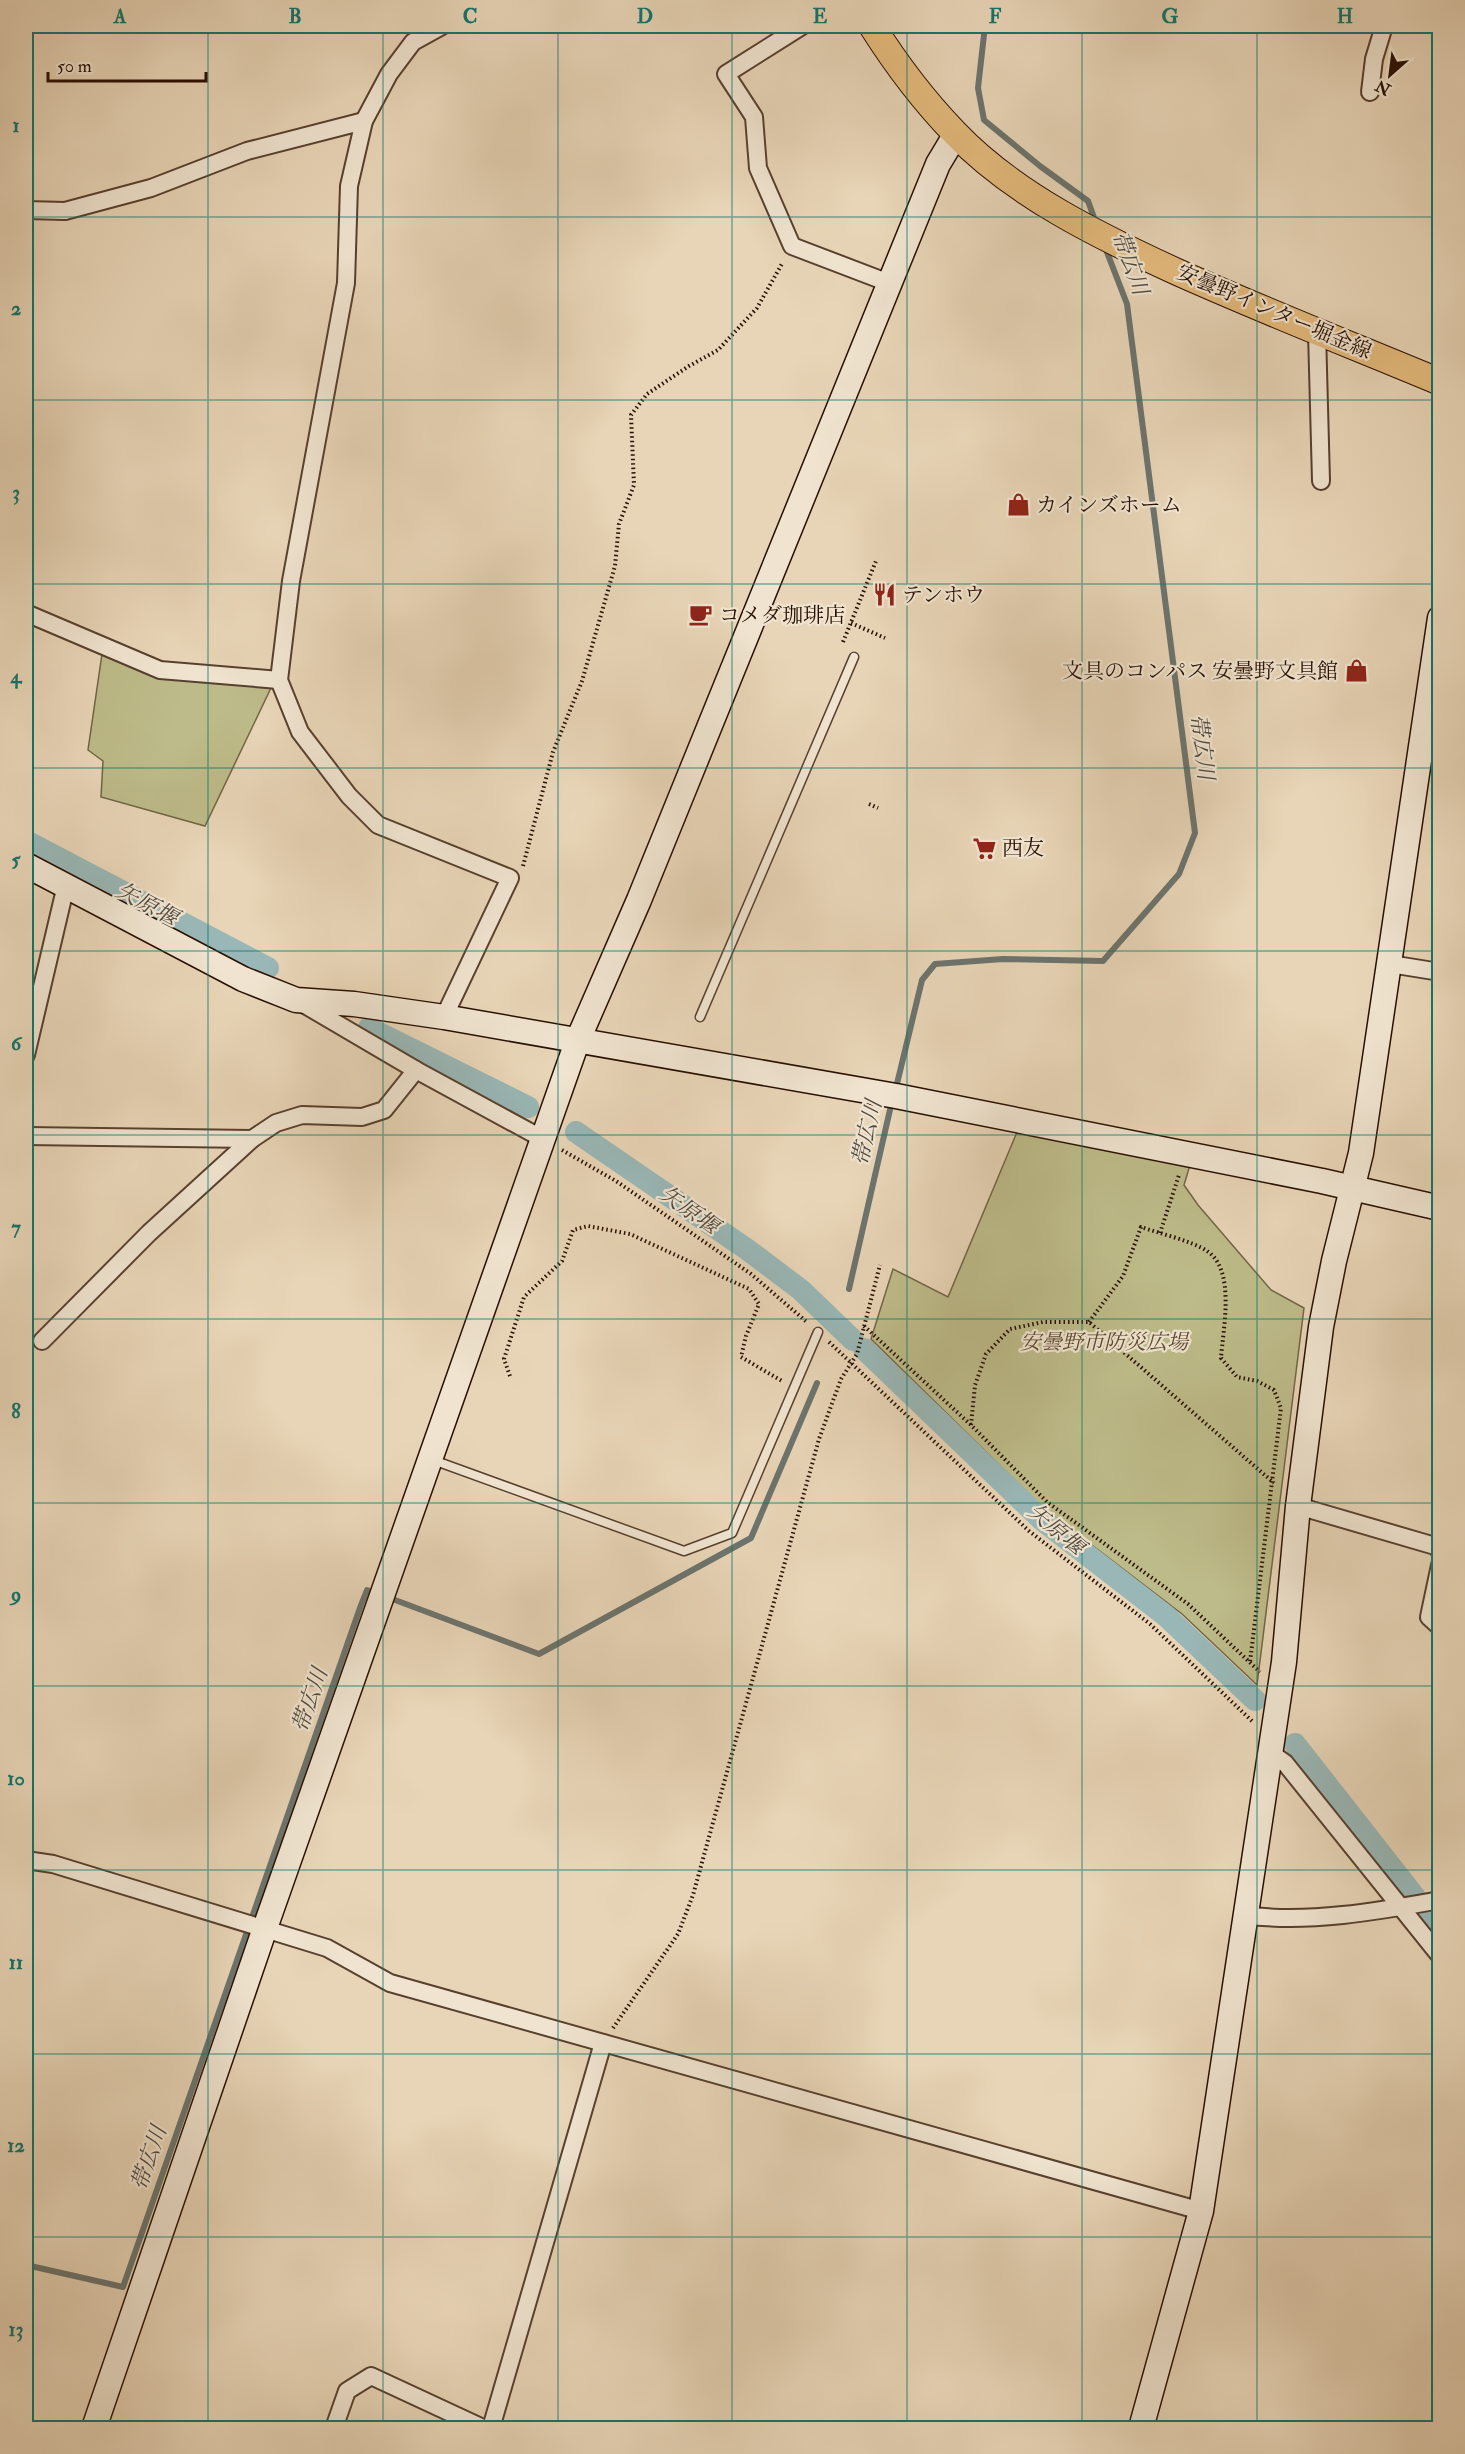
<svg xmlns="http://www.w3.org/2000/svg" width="1465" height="2454" font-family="'IM FELL Double Pica','Noto Serif JP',serif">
<rect width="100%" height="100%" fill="#e8d5b7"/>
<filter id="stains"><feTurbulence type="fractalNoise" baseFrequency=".00333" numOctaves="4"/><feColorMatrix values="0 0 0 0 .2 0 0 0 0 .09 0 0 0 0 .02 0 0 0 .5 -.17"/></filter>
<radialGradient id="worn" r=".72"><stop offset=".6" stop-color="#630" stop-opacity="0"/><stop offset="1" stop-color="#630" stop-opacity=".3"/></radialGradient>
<g fill="#bdbb89" stroke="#726545" stroke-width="1.5">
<polygon points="102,654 159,677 271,688 205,826 101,797 103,761 88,750"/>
<polygon points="1017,1132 1190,1165 1184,1185 1198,1205 1271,1290 1304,1308 1257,1685 1182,1614 1042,1507 871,1339 893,1269 948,1297"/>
</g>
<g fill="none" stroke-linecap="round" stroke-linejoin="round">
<g stroke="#6c746e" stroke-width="6">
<polyline points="985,26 978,88 984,120 1040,166 1088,201 1096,223"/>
<polyline points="895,1092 922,980 935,964 1003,959 1103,961 1179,874 1195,833 1127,304 1105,247"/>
<polyline points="849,1289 892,1101"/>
<polyline points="387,1597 539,1654 751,1538 817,1383"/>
<polyline points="26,2265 123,2287 361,1605 367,1590 377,1593"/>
</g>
<g stroke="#99b7b6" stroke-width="22">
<polyline points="26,841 268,968"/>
<polyline points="369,1028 528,1107"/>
<polyline points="576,1132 748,1250 801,1290 853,1340"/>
<polyline points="864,1349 1042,1520 1166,1616 1255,1700"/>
<polyline points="1295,1744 1415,1897"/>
<polyline points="1425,1910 1440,1928"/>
</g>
<defs>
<g id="lane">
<polyline points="700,1017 854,657"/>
<polyline points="433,1460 684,1551 732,1533 818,1332"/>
</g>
<g id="street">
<polyline points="442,26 413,42 389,74 364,121 349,186 346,283 291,581 279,680 300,732 349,796 378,825 510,878 444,1017"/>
<polyline points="802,26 726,74 754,117 758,168 792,246 889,283"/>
<polyline points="1370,92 1374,59 1384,26"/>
<polyline points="26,210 65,211 151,188 247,151 364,121"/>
<polyline points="1317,332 1321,481"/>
<polyline points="26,613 160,670 279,680"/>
<polyline points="1390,964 1440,972"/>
<polyline points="300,1002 416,1070"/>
<polyline points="26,1055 66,885"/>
<polyline points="26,1136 252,1139"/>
<polyline points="42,1341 149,1233 252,1139 276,1123 302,1115 362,1117 384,1110 416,1070 543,1139"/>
<polyline points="1298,1506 1435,1546 1440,1551"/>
<polyline points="1440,1565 1429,1617 1440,1627"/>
<polyline points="1271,1753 1285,1763 1440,1956"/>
<polyline points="26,1860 53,1864 327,1948 390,1983 1201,2211"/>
<path d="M1245,1915C1307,1924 1379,1911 1440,1900"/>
<polyline points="334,2428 347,2391 371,2376 483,2428"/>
<polyline points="491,2428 603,2043"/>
</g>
<g id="secondary">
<polyline points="26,865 243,979 296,1000 354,1004 444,1017 896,1096 1322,1181 1440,1208"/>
<polyline points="94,2428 265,1928 577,1042 639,900 938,164 956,134"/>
<polyline points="1141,2428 1201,2211 1284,1662 1298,1506 1321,1327 1334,1261 1361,1153 1440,618"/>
</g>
<path id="primary" d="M872,26C896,64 924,101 955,133C1013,194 1099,236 1175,271C1262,310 1351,345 1440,382"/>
</defs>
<use href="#lane" stroke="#58402e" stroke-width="11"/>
<use href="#street" stroke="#58402e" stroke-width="20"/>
<use href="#secondary" stroke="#280f01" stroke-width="27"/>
<use href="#primary" stroke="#280f01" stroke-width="28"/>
<g stroke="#280f01" stroke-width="4" stroke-dasharray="1.5 3" stroke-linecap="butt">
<polyline points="851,623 885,638"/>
<polyline points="843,642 876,561"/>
<polyline points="869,804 878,808"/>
<polyline points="523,866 553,752 582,681 615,566 619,524 634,485 631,415 647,394 689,366 718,350 757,308 783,262"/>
<polyline points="562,1150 616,1181 751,1274 808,1323"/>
<polyline points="1160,1233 1179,1175"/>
<path d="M1089,1322L1123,1276L1141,1227C1158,1233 1192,1241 1207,1251C1236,1270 1223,1329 1221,1358L1237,1377L1257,1381L1274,1390L1281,1408L1250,1662"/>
<polyline points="864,1326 971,1425 1047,1502 1188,1604 1260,1672"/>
<polyline points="829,1342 1029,1531 1150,1624 1252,1721"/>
<polyline points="510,1376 504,1359 524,1297 562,1261 573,1230 588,1226 630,1234 749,1289 759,1304 746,1336 741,1357 782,1381"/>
<polyline points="971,1425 975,1385 986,1354 1010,1329 1043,1322 1089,1322 1274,1483"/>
<polyline points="613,2028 678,1934 693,1895 819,1439 841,1379 857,1354 880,1265"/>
</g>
<use href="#lane" stroke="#f0e4d0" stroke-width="8"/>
<use href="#street" stroke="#f0e4d0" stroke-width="16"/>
<use href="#secondary" stroke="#f0e4d0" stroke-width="24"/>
<use href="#primary" stroke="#e4ba7c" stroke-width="26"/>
</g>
<path fill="none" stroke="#0f766e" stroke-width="1.5" stroke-opacity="0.55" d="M208,26V2428M383,26V2428M558,26V2428M732,26V2428M907,26V2428M1082,26V2428M1257,26V2428M26,217H1440M26,400H1440M26,584H1440M26,768H1440M26,951H1440M26,1135H1440M26,1319H1440M26,1503H1440M26,1686H1440M26,1870H1440M26,2054H1440M26,2237H1440"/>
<defs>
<symbol id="shop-bare" viewBox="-9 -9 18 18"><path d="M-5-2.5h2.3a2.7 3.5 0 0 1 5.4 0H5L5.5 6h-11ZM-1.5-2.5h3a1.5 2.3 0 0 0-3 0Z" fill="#8f2418" stroke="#f0e4d0" stroke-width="2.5" paint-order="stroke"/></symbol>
<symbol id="restaurant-bare" viewBox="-9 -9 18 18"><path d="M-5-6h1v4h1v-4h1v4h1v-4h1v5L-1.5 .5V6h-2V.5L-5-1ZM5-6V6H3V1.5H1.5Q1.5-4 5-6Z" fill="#8f2418" stroke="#f0e4d0" stroke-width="2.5" paint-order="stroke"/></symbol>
<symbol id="cafe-bare" viewBox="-9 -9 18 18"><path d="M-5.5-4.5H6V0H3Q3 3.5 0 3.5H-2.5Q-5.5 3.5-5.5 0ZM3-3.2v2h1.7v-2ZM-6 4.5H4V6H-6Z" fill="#8f2418" stroke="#f0e4d0" stroke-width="2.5" paint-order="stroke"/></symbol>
<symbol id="supermarket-bare" viewBox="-9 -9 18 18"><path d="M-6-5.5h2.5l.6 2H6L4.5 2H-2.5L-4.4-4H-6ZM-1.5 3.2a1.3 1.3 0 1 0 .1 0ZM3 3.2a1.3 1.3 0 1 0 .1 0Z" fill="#8f2418" stroke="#f0e4d0" stroke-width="2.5" paint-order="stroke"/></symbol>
</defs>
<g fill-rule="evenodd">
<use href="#shop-bare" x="1002" y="488" width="33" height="33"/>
<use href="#restaurant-bare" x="868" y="578" width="33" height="33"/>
<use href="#cafe-bare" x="684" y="598" width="33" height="33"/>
<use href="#shop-bare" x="1340" y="654" width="33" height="33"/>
<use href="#supermarket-bare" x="968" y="832" width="33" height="33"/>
</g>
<g text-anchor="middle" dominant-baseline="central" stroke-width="4.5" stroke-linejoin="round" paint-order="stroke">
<g font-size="21" fill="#280f01" stroke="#f0e4d0">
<text transform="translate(1274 312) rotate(23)">安曇野インター堀金線</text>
</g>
<g font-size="21" fill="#280f01" stroke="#f0e4d0" text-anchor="start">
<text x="1036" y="505">カインズホーム</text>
<text x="902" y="595">テンホウ</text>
<text x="719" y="615">コメダ珈琲店</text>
<text x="1338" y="671" text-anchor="end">文具のコンパス 安曇野文具館</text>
<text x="1002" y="848">西友</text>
</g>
<g font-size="21" font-style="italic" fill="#5c4b31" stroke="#f0e4d0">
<text x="1104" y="1342">安曇野市防災広場</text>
</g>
<g font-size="22" font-style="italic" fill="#504a40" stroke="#f0e4d0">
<text transform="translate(1130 263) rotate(70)">帯広川</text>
<text transform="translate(1202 747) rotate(83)">帯広川</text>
<text transform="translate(147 904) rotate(28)">矢原堰</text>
<text transform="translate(867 1133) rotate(-77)">帯広川</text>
<text transform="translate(689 1210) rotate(35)">矢原堰</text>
<text transform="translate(1056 1529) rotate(40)">矢原堰</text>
<text transform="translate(310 1700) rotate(-71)">帯広川</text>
<text transform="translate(149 2158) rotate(-71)">帯広川</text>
</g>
</g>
<rect width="1465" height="2454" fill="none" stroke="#e8d5b7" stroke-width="66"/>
<g transform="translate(1390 75) rotate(208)" stroke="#f0e4d0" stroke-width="4.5" paint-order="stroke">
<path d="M0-4.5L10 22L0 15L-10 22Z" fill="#280f01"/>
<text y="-9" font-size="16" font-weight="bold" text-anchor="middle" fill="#280f01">N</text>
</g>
<path d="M48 72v9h158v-9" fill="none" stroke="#280f01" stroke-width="3"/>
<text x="57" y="72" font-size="18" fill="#280f01" stroke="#f0e4d0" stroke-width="4.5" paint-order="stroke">50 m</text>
<rect x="33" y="33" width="1399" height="2388" fill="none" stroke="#0f766e" stroke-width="2"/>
<g font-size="20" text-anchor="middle" font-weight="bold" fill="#0f766e">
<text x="120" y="23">A</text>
<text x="295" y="23">B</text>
<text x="470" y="23">C</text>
<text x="645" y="23">D</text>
<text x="820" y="23">E</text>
<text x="995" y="23">F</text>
<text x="1170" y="23">G</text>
<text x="1345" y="23">H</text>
<text x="16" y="132">1</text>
<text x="16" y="315">2</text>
<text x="16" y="499">3</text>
<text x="16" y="683">4</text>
<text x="16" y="866">5</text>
<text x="16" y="1050">6</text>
<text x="16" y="1234">7</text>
<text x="16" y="1418">8</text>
<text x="16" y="1601">9</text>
<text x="16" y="1785">10</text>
<text x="16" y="1969">11</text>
<text x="16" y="2152">12</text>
<text x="16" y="2336">13</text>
</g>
<rect width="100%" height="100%" filter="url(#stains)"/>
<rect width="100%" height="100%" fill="url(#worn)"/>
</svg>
